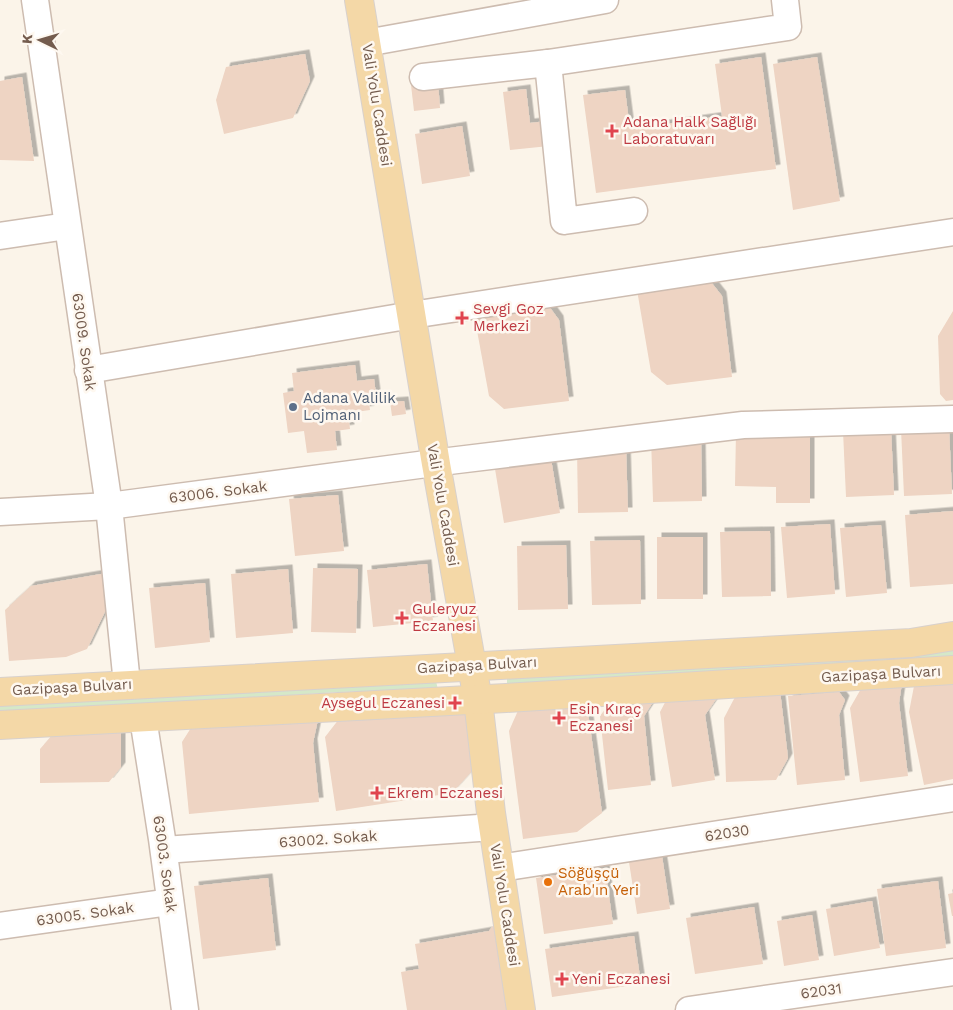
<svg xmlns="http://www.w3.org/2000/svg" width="953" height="1010" font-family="'Work Sans',sans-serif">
<defs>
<filter id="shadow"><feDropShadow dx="4.5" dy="-4.5" stdDeviation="0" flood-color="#0004"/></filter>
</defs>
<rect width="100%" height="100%" fill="#fbf4e9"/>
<g fill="#d5e8c8">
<polygon points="953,645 953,658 507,685 507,677"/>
<polygon points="436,681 438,690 339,692 0,714 0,704"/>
</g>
<g fill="#eed4c3" filter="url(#shadow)">
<polygon points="305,54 310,81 293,118 224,134 216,100 226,67"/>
<polygon points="761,57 776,169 596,193 583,95 625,90 630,129 722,116 715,64"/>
<polygon points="817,57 840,201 793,210 773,64"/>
<polygon points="22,77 34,161 0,160 0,81"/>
<polygon points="438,83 440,108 414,111 411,85"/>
<polygon points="526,89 530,123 547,121 549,146 510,150 503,92"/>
<polygon points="462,126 470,176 422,184 415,134"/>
<polygon points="707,277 722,296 732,377 667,385 651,372 637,290"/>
<polygon points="545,301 559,320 569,401 504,409 489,396 474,314"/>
<polygon points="953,311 953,400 946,401 940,394 938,336"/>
<polygon points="355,365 357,381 374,379 377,402 369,403 370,410 348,413 350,429 335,431 337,450 307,453 304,431 288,433 283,393 294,391 292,373"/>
<polygon points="404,401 406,414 392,416 390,402"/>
<polygon points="949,427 952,494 904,496 901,429"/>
<polygon points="891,429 894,495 846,497 843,431"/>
<polygon points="736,431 810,431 810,503 776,503 776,487 735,486"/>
<polygon points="701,436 702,501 653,502 651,438"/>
<polygon points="549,447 560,513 504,523 493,457"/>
<polygon points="626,448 628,512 578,513 577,449"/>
<polygon points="338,495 344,551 295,556 289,499"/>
<polygon points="953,511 953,584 910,587 905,515"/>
<polygon points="830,524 835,594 787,598 781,527"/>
<polygon points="881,525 887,593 846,597 840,528"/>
<polygon points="770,531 771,596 722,597 720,532"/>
<rect x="657" y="537" width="46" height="62"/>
<polygon points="640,540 641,604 592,605 590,541"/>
<polygon points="566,545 568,609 518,610 517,546"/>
<polygon points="427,564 433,621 373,627 367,570"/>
<polygon points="313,568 358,569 356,633 311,632"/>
<polygon points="288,569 293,633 236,638 231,574"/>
<polygon points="107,573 112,597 87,649 66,657 9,661 5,610 31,586"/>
<polygon points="205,583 210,642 155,648 149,588"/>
<polygon points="953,674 953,779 924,785 909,712 915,681"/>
<polygon points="903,676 899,703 908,776 860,782 850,708 866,680"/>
<polygon points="780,691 788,758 776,780 726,782 724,718 735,697"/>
<polygon points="839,692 845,700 839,715 845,780 797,785 788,696"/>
<polygon points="670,693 719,695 705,715 715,780 672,787 660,712"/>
<polygon points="614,697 655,699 644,716 651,785 608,790 600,716"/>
<polygon points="463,698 473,770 452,793 336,811 325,737 343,714"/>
<polygon points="586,698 602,813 577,832 523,839 509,731 520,706"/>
<polygon points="320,710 313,743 319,802 189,814 182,742 196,720"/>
<polygon points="121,732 121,767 109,782 40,783 40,749 54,733"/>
<polygon points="662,856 670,909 637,914 629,862"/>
<polygon points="605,868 613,924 544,934 536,878"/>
<polygon points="268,878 276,950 203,959 194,886"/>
<polygon points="938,881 946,948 886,956 877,889"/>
<polygon points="953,893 953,916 952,916 948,894"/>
<polygon points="872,901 880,948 834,956 826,909"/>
<polygon points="754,907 763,964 695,974 686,918"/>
<polygon points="812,915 819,960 784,966 777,921"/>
<polygon points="498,919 513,1010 407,1010 401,972 419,969 415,944 489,931"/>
<polygon points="634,936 641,984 552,997 545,949"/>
</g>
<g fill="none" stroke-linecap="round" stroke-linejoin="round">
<defs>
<g id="minor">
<polyline points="35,0 109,506 127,684"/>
<polyline points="366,43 605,0"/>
<polyline points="548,63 788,27 785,0"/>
<polyline points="423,77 548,63 564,221 634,211"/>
<polyline points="0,236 67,226"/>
<polyline points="88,370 412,315 953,232"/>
<polyline points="0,512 109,506 449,461 743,425 953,419"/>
<polyline points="143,718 162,839 185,1010"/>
<polyline points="164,850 493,827"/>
<polyline points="500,868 953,798"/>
<polyline points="0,926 170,902"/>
<polyline points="689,1010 953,972"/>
</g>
<g id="major">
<polyline points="359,0 436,464 478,700 491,813 521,1010"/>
<polyline points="0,692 911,643 953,636"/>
<polyline points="0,725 506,698 953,670"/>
</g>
</defs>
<use href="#minor" stroke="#cdbcb0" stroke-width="29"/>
<use href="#major" stroke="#d8d1cd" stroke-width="30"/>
<use href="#minor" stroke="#fff" stroke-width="26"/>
<use href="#major" stroke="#f4d8a7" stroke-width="28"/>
</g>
<g fill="#e0444e" stroke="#fef8f0" stroke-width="2">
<path d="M609.5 123.5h5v5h5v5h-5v5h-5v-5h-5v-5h5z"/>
<path d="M459.5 310.5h5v5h5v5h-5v5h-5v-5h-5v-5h5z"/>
<path d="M399.5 610.5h5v5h5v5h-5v5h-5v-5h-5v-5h5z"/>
<path d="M452.5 695.5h5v5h5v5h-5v5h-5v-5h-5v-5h5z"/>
<path d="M556.5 710.5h5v5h5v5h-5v5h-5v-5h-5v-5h5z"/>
<path d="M374.5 785.5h5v5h5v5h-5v5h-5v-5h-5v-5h5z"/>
<path d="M559.5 971.5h5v5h5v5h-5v5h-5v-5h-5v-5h5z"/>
</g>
<circle fill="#5c6f8a" stroke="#fef8f0" stroke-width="2" cx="293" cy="407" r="5"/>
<circle fill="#e8710a" stroke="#fef8f0" stroke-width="2" cx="548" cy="882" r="5"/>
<g text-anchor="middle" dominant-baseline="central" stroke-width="5" stroke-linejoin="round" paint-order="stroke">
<g font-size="15" fill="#745c4e" stroke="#fef8f0">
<text transform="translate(377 105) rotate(81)">Vali Yolu Caddesi</text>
<text transform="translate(84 342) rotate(82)">63009. Sokak</text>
<text transform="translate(218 492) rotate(-7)">63006. Sokak</text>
<text transform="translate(443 505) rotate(80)">Vali Yolu Caddesi</text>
<text transform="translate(477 665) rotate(-3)">Gazipaşa Bulvarı</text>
<text transform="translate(881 674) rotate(-3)">Gazipaşa Bulvarı</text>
<text transform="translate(72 687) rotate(-3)">Gazipaşa Bulvarı</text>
<text transform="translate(727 833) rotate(-9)">62030</text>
<text transform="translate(328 839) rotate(-4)">63002. Sokak</text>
<text transform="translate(165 864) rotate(82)">63003. Sokak</text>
<text transform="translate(505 905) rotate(81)">Vali Yolu Caddesi</text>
<text transform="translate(85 914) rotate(-8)">63005. Sokak</text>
<text transform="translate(821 991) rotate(-8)">62031</text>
</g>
<g font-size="15" fill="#be3a42" stroke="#fef8f0" text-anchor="start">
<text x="623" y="122">Adana Halk Sağlığı<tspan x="623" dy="17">Laboratuvarı</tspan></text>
<text x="473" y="309">Sevgi Goz<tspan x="473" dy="17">Merkezi</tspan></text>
<text x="412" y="609">Guleryuz<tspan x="412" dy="17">Eczanesi</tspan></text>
<text x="445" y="703" text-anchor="end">Aysegul Eczanesi</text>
<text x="569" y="709">Esin Kıraç<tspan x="569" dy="17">Eczanesi</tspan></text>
<text x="387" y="793">Ekrem Eczanesi</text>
<text x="572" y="979">Yeni Eczanesi</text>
</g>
<g font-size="15" fill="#4e5e75" stroke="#fef8f0" text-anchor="start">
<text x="303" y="398">Adana Valilik<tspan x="303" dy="17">Lojmanı</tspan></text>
</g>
<g font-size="15" fill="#c56008" stroke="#fef8f0" text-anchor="start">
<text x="558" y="873">Söğüşçü<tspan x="558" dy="17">Arab'ın Yeri</tspan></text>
</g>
</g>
<g transform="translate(40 40) rotate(275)" stroke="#fef8f0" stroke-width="4" paint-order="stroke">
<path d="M0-4L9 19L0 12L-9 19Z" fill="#745c4e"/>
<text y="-8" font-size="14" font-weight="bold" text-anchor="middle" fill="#745c4e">K</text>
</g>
</svg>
